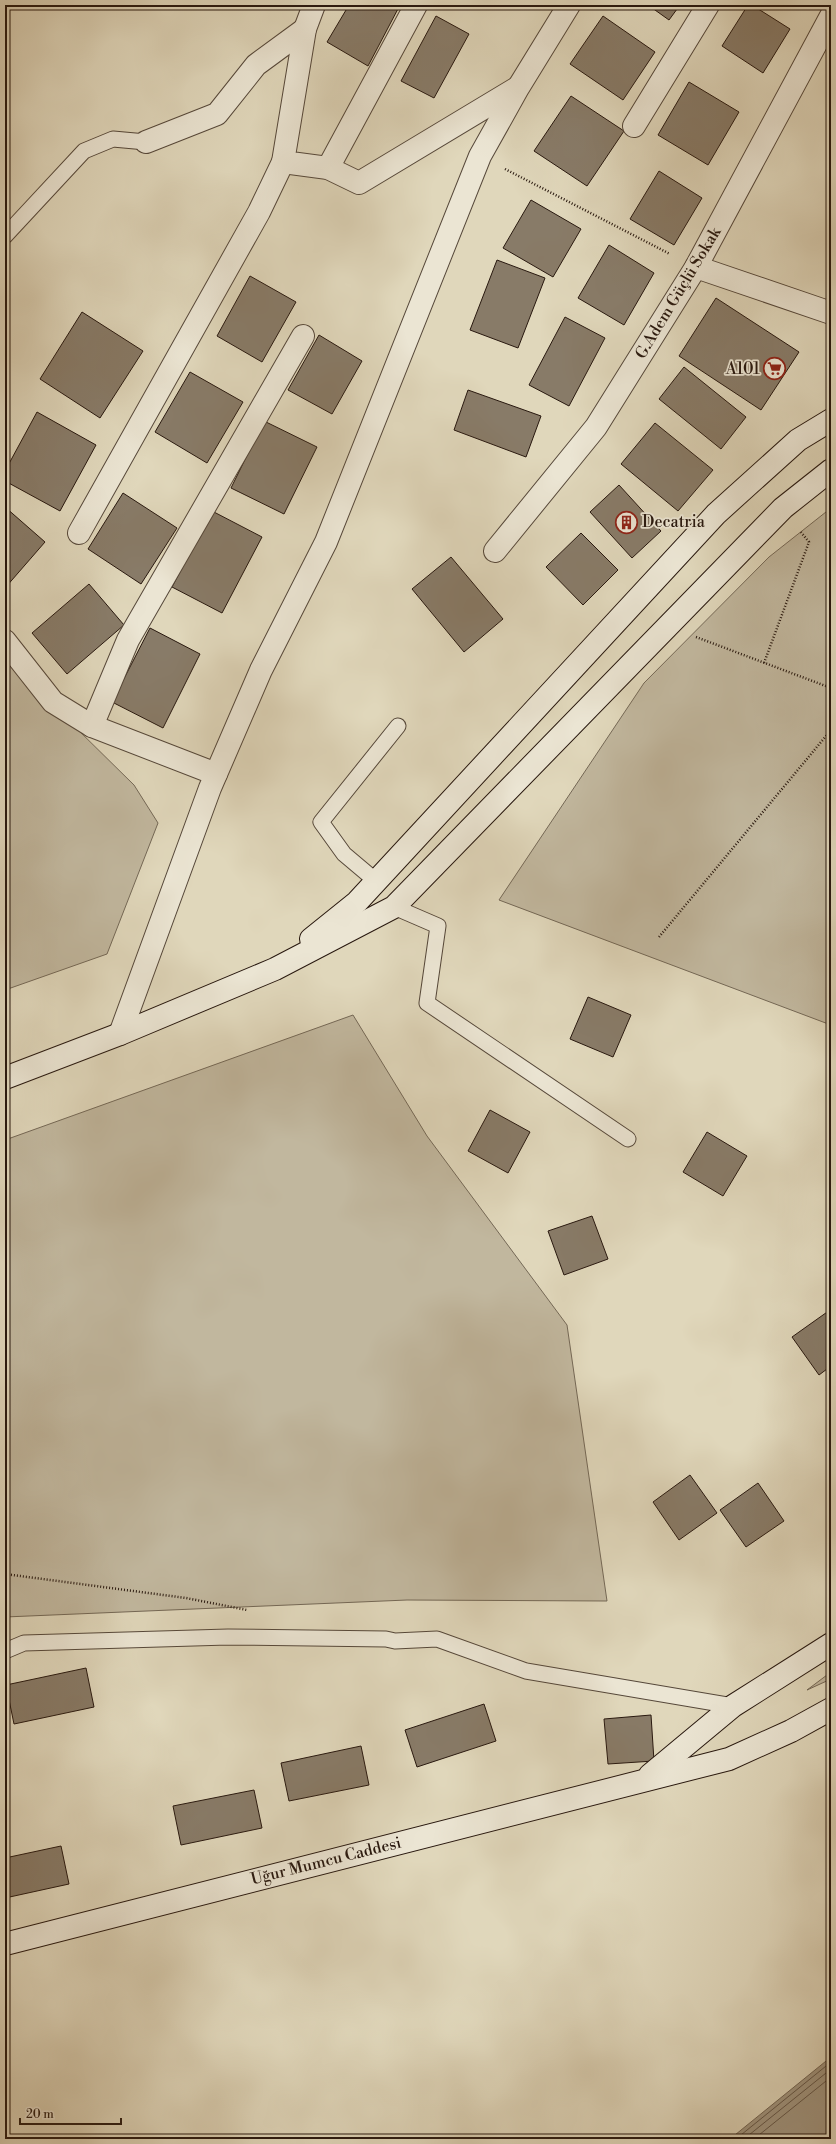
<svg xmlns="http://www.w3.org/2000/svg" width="836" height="2144" font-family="'Libre Bodoni',serif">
<rect width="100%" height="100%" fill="#e0d7bb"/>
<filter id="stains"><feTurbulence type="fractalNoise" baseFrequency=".005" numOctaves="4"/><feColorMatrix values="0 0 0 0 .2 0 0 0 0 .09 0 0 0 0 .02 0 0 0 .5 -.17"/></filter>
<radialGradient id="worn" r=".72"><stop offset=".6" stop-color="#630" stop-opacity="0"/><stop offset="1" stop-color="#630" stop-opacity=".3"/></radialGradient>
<g fill="#c1b79e" stroke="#746856">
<polygon points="831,508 831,1025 499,900 644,683 769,557"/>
<polygon points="5,658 134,785 158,823 107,954 5,990"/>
<polygon points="353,1015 427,1136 567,1325 607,1601 407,1600 5,1617 5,1140"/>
<polygon points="831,1672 831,1679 807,1690"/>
</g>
<polygon fill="#a19681" stroke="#716453" points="831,2057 831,2139 730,2139"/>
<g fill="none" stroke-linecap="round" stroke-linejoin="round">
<g stroke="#645748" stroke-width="1">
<polyline points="736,2139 831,2062"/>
<polyline points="744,2139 831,2069"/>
<polyline points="754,2139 831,2077"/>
</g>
</g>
<g fill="#887b68" stroke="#28180f">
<polygon points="349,5 400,5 368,66 327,42"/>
<polygon points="489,5 499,5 496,9"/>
<polygon points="648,5 680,5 669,20"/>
<polygon points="748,5 752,5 790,29 763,73 722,46"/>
<polygon points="436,16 469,34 434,98 401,81"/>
<polygon points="603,16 655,52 623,100 570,64"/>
<polygon points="689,82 739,112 708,165 658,135"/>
<polygon points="571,96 624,131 587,186 534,151"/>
<polygon points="659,171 702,198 674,245 630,219"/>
<polygon points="531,200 581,229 553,277 503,248"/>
<polygon points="609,245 654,273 624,325 578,298"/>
<polygon points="497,260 545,278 518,348 470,330"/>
<polygon points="250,276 296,302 262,362 217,336"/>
<polygon points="716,298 799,352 761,410 679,356"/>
<polygon points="82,312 143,351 100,418 40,379"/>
<polygon points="565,317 605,338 569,406 529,385"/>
<polygon points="319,335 362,361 332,414 288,390"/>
<polygon points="684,367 746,417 721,449 659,399"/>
<polygon points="190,372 243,402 207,463 155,432"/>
<polygon points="468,390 541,416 526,457 454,430"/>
<polygon points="37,412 96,445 60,511 5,481 5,471"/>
<polygon points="264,421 317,447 284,514 231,488"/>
<polygon points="655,423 713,470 678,511 621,464"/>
<polygon points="619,485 661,531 632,558 590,512"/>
<polygon points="123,493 177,528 141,584 88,549"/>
<polygon points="5,507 45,542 5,588"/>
<polygon points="212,511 262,537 222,613 172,587"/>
<polygon points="581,533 618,570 583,605 546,567"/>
<polygon points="451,557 503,619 464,652 412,589"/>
<polygon points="89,584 124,625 67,674 32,633"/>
<polygon points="150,628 200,654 163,728 112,702"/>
<polygon points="588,997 631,1015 613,1057 570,1039"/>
<polygon points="490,1110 530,1132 508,1173 468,1151"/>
<polygon points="707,1132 747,1156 723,1196 683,1172"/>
<polygon points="592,1216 608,1259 564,1275 548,1231"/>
<polygon points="830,1310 831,1366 819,1375 792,1337"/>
<polygon points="690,1475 717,1513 679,1540 653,1502"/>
<polygon points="758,1483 784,1521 746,1547 720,1510"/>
<polygon points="86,1668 94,1707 14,1724 6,1685"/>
<polygon points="484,1704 496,1741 417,1767 405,1730"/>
<polygon points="651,1715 654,1761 608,1764 604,1719"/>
<polygon points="361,1746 369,1785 289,1801 281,1763"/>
<polygon points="254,1790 262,1828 181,1845 173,1806"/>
<polygon points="61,1846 69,1884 5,1898 5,1858"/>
</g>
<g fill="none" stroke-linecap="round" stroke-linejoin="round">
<defs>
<g id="service">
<polyline points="5,236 84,151 113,139 146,142"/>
<polyline points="376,881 344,854 321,822 398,726"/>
<polyline points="394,907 438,926 427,1003 628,1139"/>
<polyline points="5,1651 24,1643 228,1637 386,1639 395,1641 437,1639 526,1671 733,1706"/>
</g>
<g id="minor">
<polyline points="314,5 305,29 283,162 328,168 359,183 517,88"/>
<polyline points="634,126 708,5"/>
<polyline points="146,142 217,114 256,65 305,29"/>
<polyline points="328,168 416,5"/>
<polyline points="696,267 831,313"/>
<polyline points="79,533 259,212 283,162"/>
<polyline points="495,551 596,427 696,267 831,16"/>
<polyline points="5,641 53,702 92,726 216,774"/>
<polyline points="92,726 128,640 303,336"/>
<polyline points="120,1034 210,788 261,670 326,542 480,156 518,88 569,5"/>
</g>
<g id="secondary">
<polyline points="311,939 357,902 716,514 798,440 831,420"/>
<polyline points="5,1078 120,1034 275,969 394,907 783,508 831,470"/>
<polyline points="650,1775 733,1706 831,1644"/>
<polyline points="5,1944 729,1759 791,1731 831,1709"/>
</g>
</defs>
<use href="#service" stroke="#56483a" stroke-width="17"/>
<use href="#minor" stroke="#56483a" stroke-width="24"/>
<use href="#secondary" stroke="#28180f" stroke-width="24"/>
<g stroke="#28180f" stroke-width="2.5" stroke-dasharray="1 2" stroke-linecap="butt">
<polyline points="505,169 670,254"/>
<polyline points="696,637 831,688"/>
<polyline points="764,663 809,542 800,531"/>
<polyline points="659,937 831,730"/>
<polyline points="5,1574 186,1598 247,1610"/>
</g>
<use href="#service" stroke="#ebe5d3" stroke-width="15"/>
<use href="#minor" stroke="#ebe5d3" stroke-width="22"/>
<use href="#secondary" stroke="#ebe5d3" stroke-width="22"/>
</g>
<defs>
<symbol id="supermarket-ring" viewBox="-11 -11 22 22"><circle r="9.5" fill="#ebe5d3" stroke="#8f2418" stroke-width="1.5"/><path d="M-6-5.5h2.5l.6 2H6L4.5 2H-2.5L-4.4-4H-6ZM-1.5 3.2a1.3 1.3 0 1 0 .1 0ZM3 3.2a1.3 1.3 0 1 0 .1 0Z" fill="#8f2418"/></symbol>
<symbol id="building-ring" viewBox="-11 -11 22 22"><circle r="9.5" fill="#ebe5d3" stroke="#8f2418" stroke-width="1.5"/><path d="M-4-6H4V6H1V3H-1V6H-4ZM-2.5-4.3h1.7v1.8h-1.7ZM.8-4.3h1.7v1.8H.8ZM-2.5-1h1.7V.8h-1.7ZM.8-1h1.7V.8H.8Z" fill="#8f2418"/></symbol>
</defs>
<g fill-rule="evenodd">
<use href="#supermarket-ring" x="762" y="356" width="25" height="25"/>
<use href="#building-ring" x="614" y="510" width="25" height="25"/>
</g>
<g text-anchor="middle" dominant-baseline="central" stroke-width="3.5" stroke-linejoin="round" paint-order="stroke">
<g font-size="16" fill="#28180f" stroke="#ebe5d3">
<text transform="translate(678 293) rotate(-59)">G.Adem Güçlü Sokak</text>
<text transform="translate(326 1861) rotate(-14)">Uğur Mumcu Caddesi</text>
</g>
<g font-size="16" fill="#28180f" stroke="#ebe5d3" text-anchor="end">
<text x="760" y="369">A101</text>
<text x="642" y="522" text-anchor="start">Decatria</text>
</g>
</g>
<rect width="836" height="2144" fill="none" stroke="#e0d7bb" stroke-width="20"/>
<rect x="6" y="6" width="824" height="2132" fill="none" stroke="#28180f" stroke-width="2"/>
<rect x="10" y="10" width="816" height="2124" fill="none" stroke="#28180f"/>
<path d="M20 2118v6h101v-6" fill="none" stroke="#28180f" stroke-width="2"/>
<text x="26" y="2118" font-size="12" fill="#28180f" stroke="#ebe5d3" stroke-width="3" paint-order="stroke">20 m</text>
<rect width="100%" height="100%" filter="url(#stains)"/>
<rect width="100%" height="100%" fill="url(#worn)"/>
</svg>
